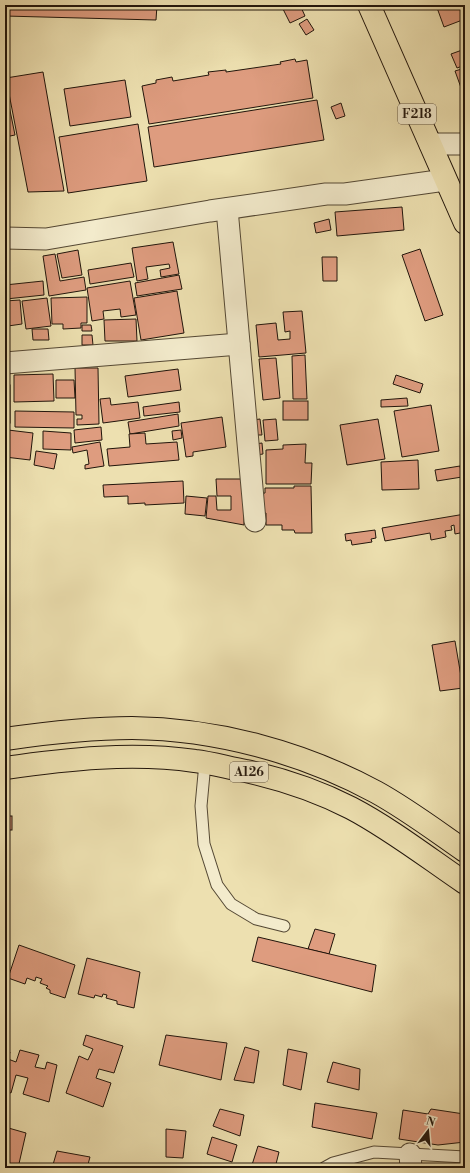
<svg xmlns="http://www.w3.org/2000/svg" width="470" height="1173" font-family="'Libre Bodoni',serif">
<rect width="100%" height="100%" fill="#ede0b0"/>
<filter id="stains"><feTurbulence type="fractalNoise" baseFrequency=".005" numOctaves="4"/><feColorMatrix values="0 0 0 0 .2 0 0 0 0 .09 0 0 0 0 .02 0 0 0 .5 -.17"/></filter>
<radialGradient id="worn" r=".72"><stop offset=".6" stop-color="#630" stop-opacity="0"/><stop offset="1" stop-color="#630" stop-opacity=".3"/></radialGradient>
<g fill="#de9c7f" stroke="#21150b">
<polygon points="5,5 157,5 156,20 5,16"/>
<polygon points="281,5 300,5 305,16 290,23"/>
<polygon points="436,5 464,5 465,9 465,19 444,27"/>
<polygon points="307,19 314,30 306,35 299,24"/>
<polygon points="465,49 465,65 457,68 451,54"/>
<polygon points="295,59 296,62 307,60 313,98 149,124 142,86 156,83 156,80 172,77 173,81 209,75 208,72 226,70 226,72 281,64 280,62"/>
<polygon points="465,68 465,96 464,96 455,71"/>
<polygon points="43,72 64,191 28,192 6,78"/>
<polygon points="125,80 131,117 70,126 64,89"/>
<polygon points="5,86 15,135 5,137"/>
<polygon points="317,100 324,140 154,167 148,127"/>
<polygon points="341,103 345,116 336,119 331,107"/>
<polygon points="138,124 147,181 68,193 59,137"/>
<polygon points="402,207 404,230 337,236 335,212"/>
<polygon points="329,219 331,230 316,233 314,223"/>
<polygon points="173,242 179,274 161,277 160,270 170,268 169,264 146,267 148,279 137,281 132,248"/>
<polygon points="420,249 443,315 425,321 402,255"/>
<polygon points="78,250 82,275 62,278 57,254"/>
<polygon points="55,254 60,281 84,277 86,290 49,296 43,256"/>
<polygon points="322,257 337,257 337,281 323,281"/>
<polygon points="131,263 134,277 90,284 88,270"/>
<polygon points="179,275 182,289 137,296 135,283"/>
<polygon points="43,281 44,295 6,299 5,285"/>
<polygon points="130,281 136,315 121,317 120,309 103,311 104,319 92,321 87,288"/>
<polygon points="177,291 184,333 141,340 134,298"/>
<polygon points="87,297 87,323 81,323 81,328 63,329 63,324 52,324 51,298"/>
<polygon points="47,298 51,326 26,329 22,301"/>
<polygon points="20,300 22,324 8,326 5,301"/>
<polygon points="5,308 9,342 5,342"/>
<polygon points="302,311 306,353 259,357 256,325 276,323 278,340 290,339 290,331 285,332 283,312"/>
<polygon points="136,319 137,341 105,341 104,320"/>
<polygon points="82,325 91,325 92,331 82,331"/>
<polygon points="32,329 48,329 49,340 33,340"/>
<polygon points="82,335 92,335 93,345 82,345"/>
<polygon points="305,355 307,399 293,399 292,356"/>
<polygon points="276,358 280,398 263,400 259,359"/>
<polygon points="75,368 98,368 99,424 77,425 77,419 82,419 82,415 76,415"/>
<polygon points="178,369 181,390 128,397 125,376"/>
<polygon points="53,374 54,401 14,402 14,375"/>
<polygon points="396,375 423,384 420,393 393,384"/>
<polygon points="56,380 74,380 75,398 56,398"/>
<rect x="5" y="385" width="5" height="38"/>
<polygon points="110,398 111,405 138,402 140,418 103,423 100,399"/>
<polygon points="407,398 408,406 381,407 381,400"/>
<rect x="283" y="401" width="25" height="19"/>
<polygon points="179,402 180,412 144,416 143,407"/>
<polygon points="431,405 439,451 402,457 394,411"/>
<polygon points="15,411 74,412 74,428 15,427"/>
<polygon points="178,414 179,426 130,434 128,422"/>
<polygon points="222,417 226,447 193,452 193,456 186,457 181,423"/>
<polygon points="260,419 262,435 254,435 253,420"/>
<polygon points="276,419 278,440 265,441 263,420"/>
<polygon points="378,419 385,459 347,465 340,425"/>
<polygon points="101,427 102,440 75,443 74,430"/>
<polygon points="8,430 33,433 30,460 5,457"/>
<polygon points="181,430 182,438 173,440 172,431"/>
<polygon points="43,431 71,433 71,450 43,449"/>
<polygon points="145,433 146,444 177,442 179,460 109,466 107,449 130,447 129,434"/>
<polygon points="100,442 104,466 85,469 85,465 89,464 87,450 73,453 72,447"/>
<polygon points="262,443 263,454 256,455 255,444"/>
<polygon points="306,444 305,463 312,463 311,484 266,484 266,450 283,449 283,445"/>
<polygon points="36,451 57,454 54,469 34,465"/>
<polygon points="418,460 419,489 382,490 381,462"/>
<polygon points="460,466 462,477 437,481 435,470"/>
<polygon points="216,479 244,479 244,525 206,518 208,496 216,496 217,510 231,510 231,496 217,496"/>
<polygon points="183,481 184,503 145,505 145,503 128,504 128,496 104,497 103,485"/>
<polygon points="294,486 311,486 312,533 295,533 294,530 282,530 282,525 266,525 266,513 258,513 258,494 265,493 265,488 294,488"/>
<polygon points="186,496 207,498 205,516 185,514"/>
<polygon points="465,514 465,532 455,534 454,525 451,526 452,530 445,531 446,537 431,540 430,533 385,541 382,528"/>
<polygon points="375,530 376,538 371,539 372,542 352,545 351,540 346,541 345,534"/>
<polygon points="455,641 463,688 440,691 432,645"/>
<rect x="5" y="816" width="7" height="14"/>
<polygon points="315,929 335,934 329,954 308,949"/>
<polygon points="258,937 376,965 372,992 252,961"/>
<polygon points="19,945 75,965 65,998 50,993 50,990 46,988 48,986 40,983 42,979 36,977 35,981 27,978 25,984 8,978"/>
<polygon points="87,958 140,972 134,1008 117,1004 117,1001 106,998 107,995 103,994 102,997 95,995 94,998 78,994"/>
<polygon points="86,1035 123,1046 114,1073 99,1069 96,1078 111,1083 103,1107 66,1093 79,1056 88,1060 93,1049 83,1045"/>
<polygon points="166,1035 227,1043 221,1080 159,1065"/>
<polygon points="245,1047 259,1051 254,1083 234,1080"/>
<polygon points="288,1049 307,1053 301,1090 283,1085"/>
<polygon points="5,1050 10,1052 8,1059 16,1062 20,1050 39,1055 35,1067 45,1069 47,1062 57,1065 49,1102 23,1094 28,1078 16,1075 11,1093 5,1091"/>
<polygon points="333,1062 360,1069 359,1090 327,1082"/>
<polygon points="315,1103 377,1113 372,1139 312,1127"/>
<polygon points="220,1109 244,1115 240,1136 213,1126"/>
<polygon points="431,1109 464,1114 465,1117 465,1142 438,1145 399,1139 403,1110 428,1114"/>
<polygon points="5,1127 26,1133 18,1168 5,1168"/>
<polygon points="166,1129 186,1131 183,1158 166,1157"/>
<polygon points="212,1137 237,1145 232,1162 207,1154"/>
<polygon points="258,1146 279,1152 275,1168 251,1168"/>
<polygon points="57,1151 90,1157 87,1168 52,1168"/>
</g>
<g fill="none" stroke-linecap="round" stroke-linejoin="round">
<defs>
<g id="lane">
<polyline points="205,763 201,806 204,844 217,885 231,904 256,919 284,926"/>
<polyline points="324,1168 333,1163 374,1152 465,1157"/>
</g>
<g id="street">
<polyline points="430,144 465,144"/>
<polyline points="227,209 255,521"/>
<polyline points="5,238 46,239 210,211 326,194 345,194 445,180"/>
<polyline points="5,363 239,344"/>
<polyline points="410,1154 411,1168"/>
</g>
<polyline id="primary" points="369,5 465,223"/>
<g id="highway">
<path d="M5,739C47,733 90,728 132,728C216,729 302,752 376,792C407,809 436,831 465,851"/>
<path d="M5,768C68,759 132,752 195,761C212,763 229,768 246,771C282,779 318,791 351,808C391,829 428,858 465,883"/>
</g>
</defs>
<use href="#lane" stroke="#544834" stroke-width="13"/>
<use href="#street" stroke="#544834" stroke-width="23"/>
<use href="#primary" stroke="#21150b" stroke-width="24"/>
<use href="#highway" stroke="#21150b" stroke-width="24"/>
<use href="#lane" stroke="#f3ebcc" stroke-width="11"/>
<use href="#street" stroke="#f3ebcc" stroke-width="21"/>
<use href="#primary" stroke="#ede0b0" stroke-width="22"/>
<use href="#highway" stroke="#ede0b0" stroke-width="22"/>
</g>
<g text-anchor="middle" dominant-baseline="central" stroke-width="3" stroke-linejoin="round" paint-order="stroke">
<g fill="#f3ebcc" stroke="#605545" stroke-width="1">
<rect x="398" y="104" width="38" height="20" rx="3"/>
<rect x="230" y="762" width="38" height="20" rx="3"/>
</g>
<g font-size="12" font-weight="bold" fill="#21150b">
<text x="417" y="114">F218</text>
<text x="249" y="772">A126</text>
</g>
</g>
<rect width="470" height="1173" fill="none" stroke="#ede0b0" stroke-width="20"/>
<rect x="6" y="6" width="458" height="1161" fill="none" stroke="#21150b" stroke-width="2"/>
<rect x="10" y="10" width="450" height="1153" fill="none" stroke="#21150b"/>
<g transform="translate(428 1131) rotate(16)" stroke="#f3ebcc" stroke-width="3" paint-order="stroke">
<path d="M0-3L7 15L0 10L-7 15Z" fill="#21150b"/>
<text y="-6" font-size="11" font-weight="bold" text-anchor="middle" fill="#21150b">N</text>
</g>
<rect width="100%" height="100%" filter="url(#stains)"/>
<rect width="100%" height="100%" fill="url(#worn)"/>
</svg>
